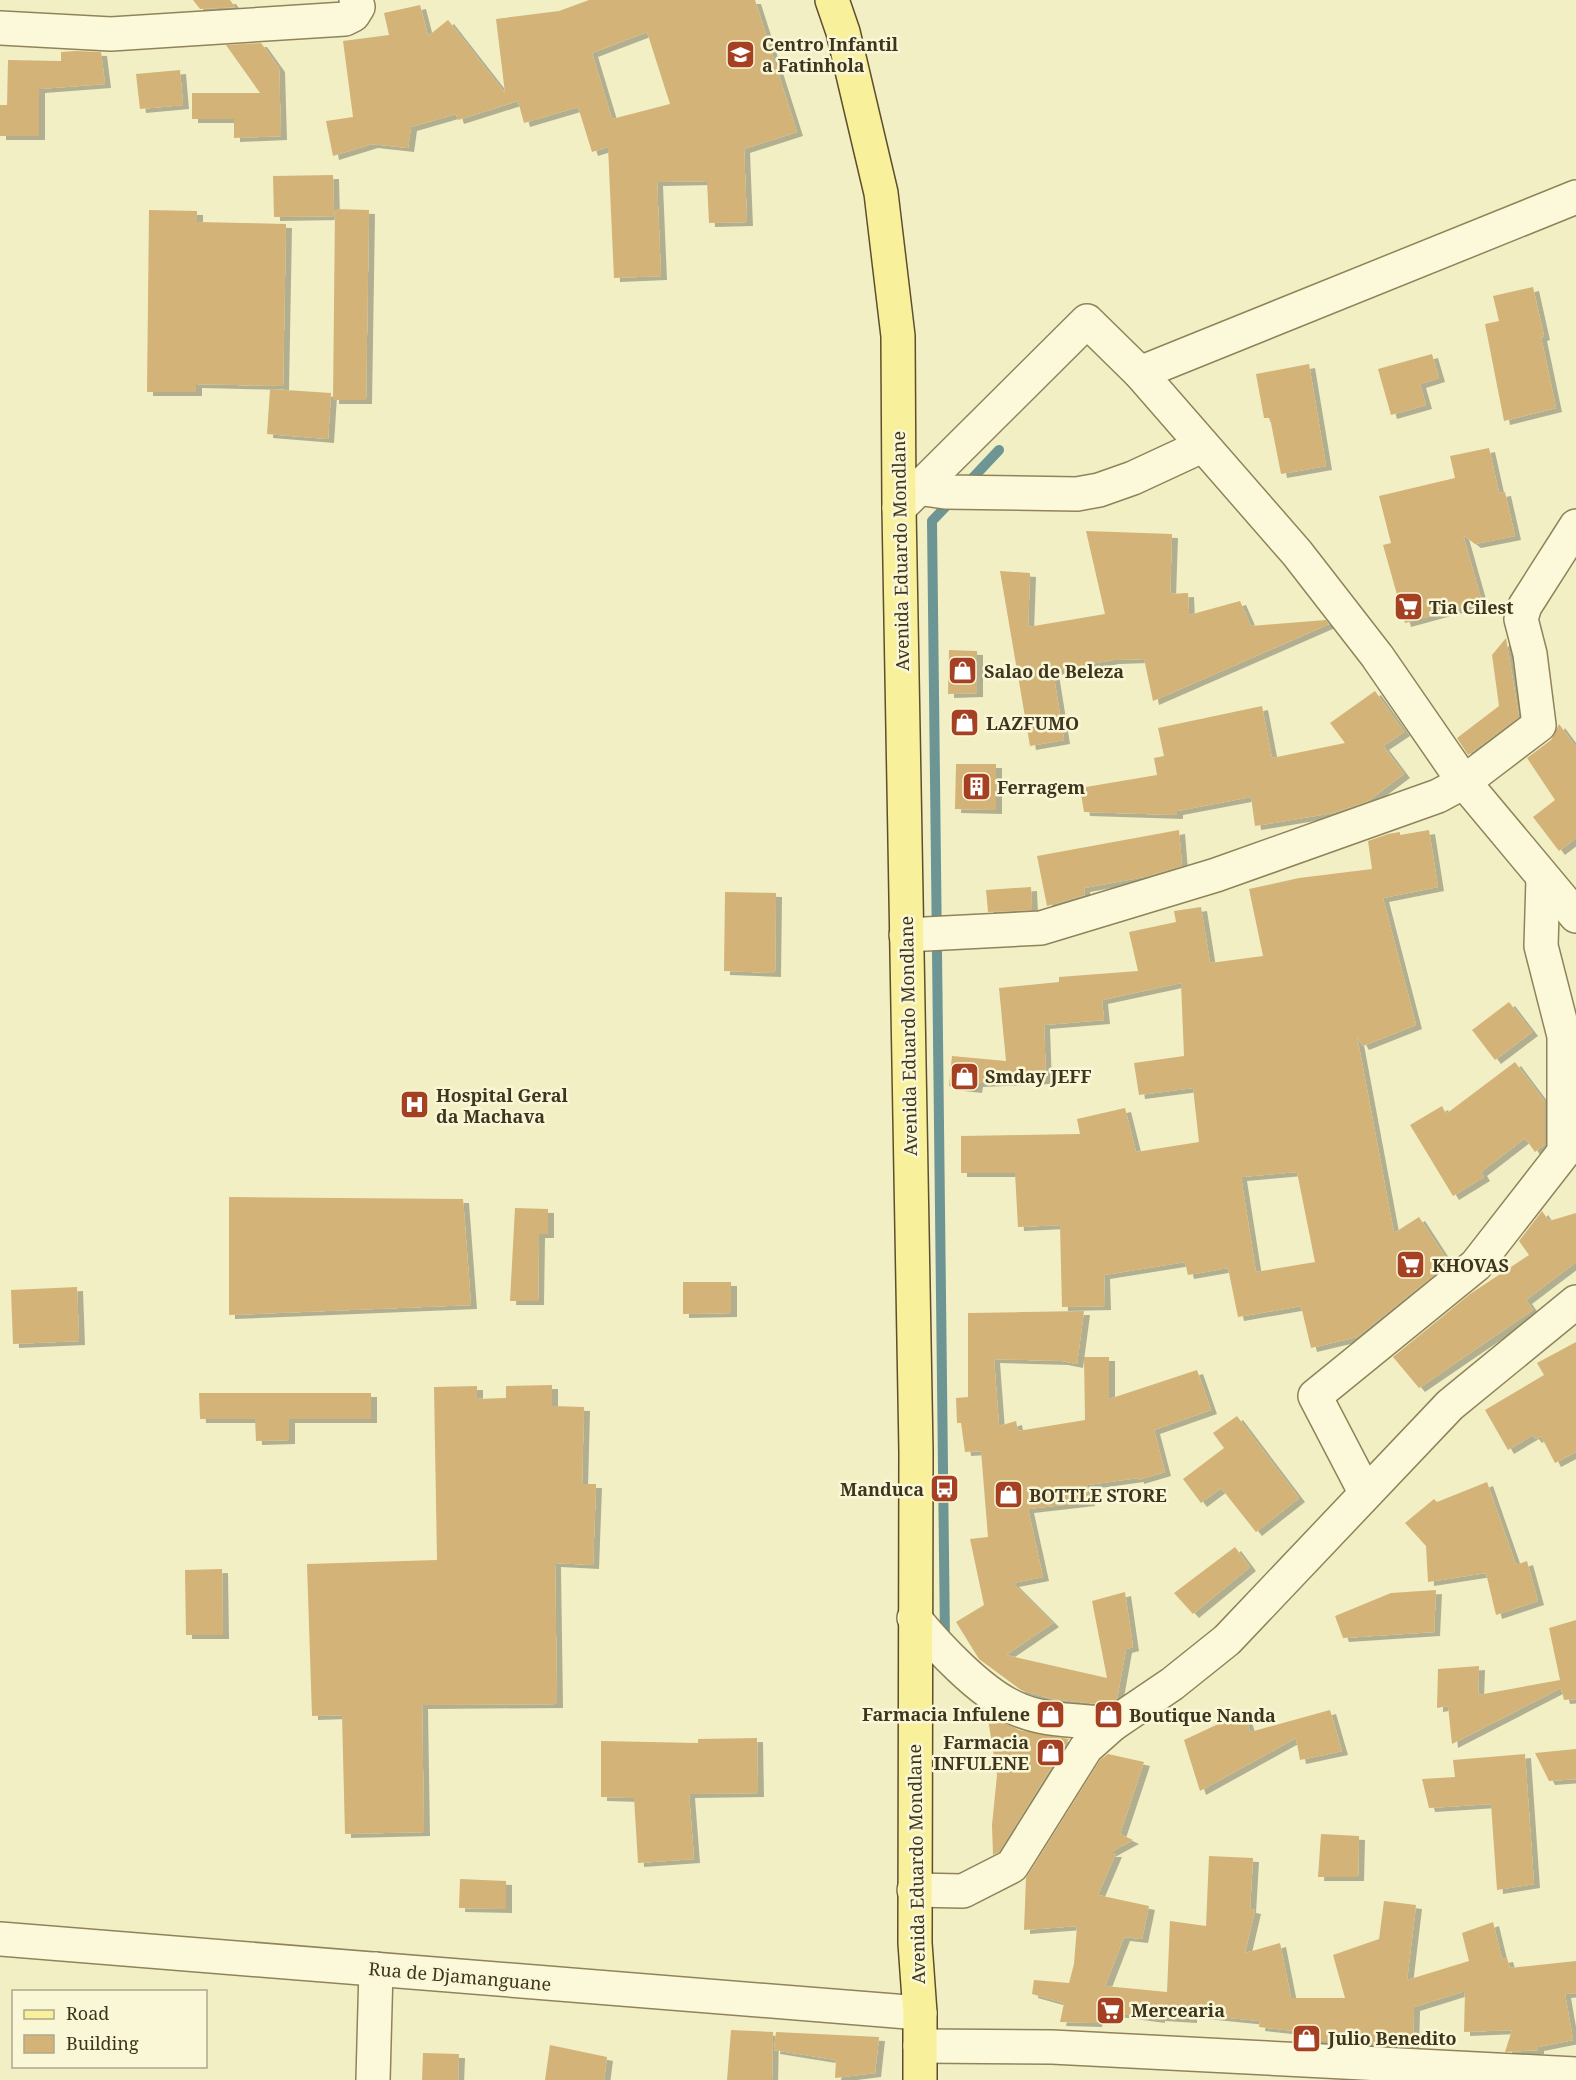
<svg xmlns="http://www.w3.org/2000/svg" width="1576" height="2080" font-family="'Noto Serif',serif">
<defs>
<filter id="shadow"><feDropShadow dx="6" dy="4" stdDeviation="0" flood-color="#0004"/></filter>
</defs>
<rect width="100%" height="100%" fill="#f2efc5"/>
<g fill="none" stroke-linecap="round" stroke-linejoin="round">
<g stroke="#6d9594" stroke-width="10">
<polyline points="966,485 999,450"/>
<polyline points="945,1641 932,521 954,498"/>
</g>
</g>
<g fill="#d4b378" fill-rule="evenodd" filter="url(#shadow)">
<polygon points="193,0 230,0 235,7 200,9"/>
<path d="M589,0H755L797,132L744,149L747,222L709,223L707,181L657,182L661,276L614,278L608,147L592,152L578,107L524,123L518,101L458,120L456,114L411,127L408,148L372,144L333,156L326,121L353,117L343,41L389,35L384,13L420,5L428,36L448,20L505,93L496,19L559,11ZM647,32L670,104L612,119L592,53Z"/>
<polygon points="261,43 279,68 281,136 234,138 234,119 192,119 192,93 260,93 226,45"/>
<polygon points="75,51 101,52 105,84 39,89 39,136 0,136 0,105 7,105 8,60 61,61 61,52"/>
<polygon points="180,70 183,105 140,109 136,74"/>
<polygon points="333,175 334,216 274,217 273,176"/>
<polygon points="335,209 369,210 366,400 333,400"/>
<polygon points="149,210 197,211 197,222 286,224 283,386 196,384 196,392 147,392"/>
<polygon points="1533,287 1544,336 1541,337 1556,408 1504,421 1485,324 1499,321 1493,296"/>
<polygon points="1432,354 1439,378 1420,384 1426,405 1391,415 1378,369"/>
<polygon points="1309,364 1326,466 1281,474 1270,418 1264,418 1256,374"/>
<polygon points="270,389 331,393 328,439 267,434"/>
<polygon points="1489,448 1499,493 1505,492 1515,536 1475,544 1463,535 1482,602 1405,623 1383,545 1391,543 1379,496 1455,478 1450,456"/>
<polygon points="1086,531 1172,534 1170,594 1188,593 1189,615 1240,601 1251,626 1326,620 1329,624 1153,701 1144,659 1113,660 1053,671 1064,740 1030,746 1000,571 1030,573 1028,627 1105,614"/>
<polygon points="1506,638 1519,717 1468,755 1457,738 1499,706 1492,655"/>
<polygon points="949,650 977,651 977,693 948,694"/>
<polygon points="1375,691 1404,732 1383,746 1404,774 1368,801 1333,813 1255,826 1251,797 1177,811 1177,815 1084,812 1080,788 1157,775 1154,758 1164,756 1158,728 1262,706 1272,758 1345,743 1330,723"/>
<polygon points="1559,724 1576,747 1576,838 1559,851 1533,817 1555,800 1527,758 1551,740"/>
<polygon points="956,764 996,764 996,810 955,809"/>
<polygon points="1179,830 1182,866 1144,877 1084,888 1085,895 1047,906 1037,856"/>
<path d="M1429,830L1438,887L1383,898L1416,1025L1363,1046L1357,1036L1394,1233L1419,1217L1449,1263L1357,1337L1311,1348L1301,1306L1238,1317L1228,1268L1188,1275L1185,1262L1104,1275L1105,1306L1062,1307L1060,1225L1018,1227L1015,1173H961V1136L1080,1134L1077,1119L1125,1108L1136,1152L1199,1142L1193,1088L1139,1095L1134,1063L1184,1056L1181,983L1102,1000L1104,1020L1044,1025L1046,1080L977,1083L976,1089L949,1086L952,1056L1006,1061L999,988L1059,982V977L1138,971L1129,932L1176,922L1174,911L1201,907L1210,963L1263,956L1249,889L1299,878L1372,869L1368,841L1388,834L1400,832V835ZM1297,1172L1315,1262L1256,1272L1241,1177Z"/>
<polygon points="1031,887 1032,910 988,912 986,890"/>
<polygon points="725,892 776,893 775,973 724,971"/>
<polygon points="1509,1002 1532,1032 1495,1060 1472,1030"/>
<polygon points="1515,1062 1545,1102 1545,1144 1535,1152 1525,1138 1481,1172 1484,1177 1453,1196 1410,1125 1442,1106 1446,1114"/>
<polygon points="229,1197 463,1199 471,1305 229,1315"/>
<polygon points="515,1208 548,1209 548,1234 539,1234 538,1301 510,1301"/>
<polygon points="1542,1211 1549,1221 1576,1213 1576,1262 1526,1300 1533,1310 1419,1388 1393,1357 1470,1294 1529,1255 1519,1241"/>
<polygon points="683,1282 731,1282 731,1313 683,1314"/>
<polygon points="77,1287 79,1341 13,1344 11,1290"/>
<polygon points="1084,1311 1077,1364 1062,1361 994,1359 999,1426 1016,1421 1018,1431 1085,1420 1084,1357 1109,1357 1109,1399 1197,1370 1211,1410 1154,1430 1165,1472 1138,1480 1138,1478 1087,1485 1089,1502 1028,1509 1043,1577 1013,1583 1053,1623 1006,1655 1107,1678 1092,1601 1125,1592 1133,1647 1126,1649 1117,1699 1108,1705 1052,1699 1021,1690 979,1659 956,1622 984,1605 970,1539 988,1537 981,1451 965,1452 961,1423 957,1423 956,1398 968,1397 968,1313"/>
<polygon points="1576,1342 1576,1452 1555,1463 1541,1436 1536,1439 1533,1435 1508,1450 1485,1410 1544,1375 1537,1363"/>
<polygon points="552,1385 552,1406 584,1407 582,1484 596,1484 593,1565 555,1563 557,1704 422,1705 424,1832 345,1834 342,1715 312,1716 307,1564 437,1560 434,1387 477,1386 477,1399 506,1398 506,1386"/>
<polygon points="199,1393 371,1393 371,1419 289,1419 289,1440 256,1441 255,1419 200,1419"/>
<polygon points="1237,1416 1299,1498 1256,1532 1221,1488 1201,1503 1183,1479 1224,1448 1213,1433"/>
<polygon points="1487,1482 1516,1565 1527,1561 1538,1601 1496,1615 1486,1573 1428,1582 1426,1546 1405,1523 1434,1499 1437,1502"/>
<polygon points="1235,1547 1250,1567 1193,1614 1174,1593"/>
<polygon points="222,1569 223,1635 186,1635 185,1570"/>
<polygon points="1436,1590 1434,1632 1343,1638 1335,1616 1391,1593"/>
<polygon points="1576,1620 1576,1699 1564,1700 1561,1688 1452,1744 1448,1706 1437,1708 1438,1669 1479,1666 1478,1695 1560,1680 1549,1628"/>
<polygon points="1330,1710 1342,1751 1300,1760 1296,1738 1200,1791 1184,1740 1244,1712 1250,1732"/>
<polygon points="987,1713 1019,1730 1069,1739 999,1852 993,1855 992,1825 997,1775"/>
<polygon points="757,1738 758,1793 689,1794 694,1859 638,1863 634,1798 601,1797 601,1741 698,1743 698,1739"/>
<polygon points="1576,1749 1576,1779 1549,1781 1535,1753"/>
<polygon points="1108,1754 1144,1762 1120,1834 1133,1840 1109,1853 1116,1853 1098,1895 1149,1906 1142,1939 1124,1937 1105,1986 1167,1992 1170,1921 1206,1926 1209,1856 1253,1858 1250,1909 1255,1910 1245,1953 1280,1943 1291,1998 1345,1998 1333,1955 1379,1939 1384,1901 1416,1905 1407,1980 1469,1961 1462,1933 1493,1922 1502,1959 1507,1958 1510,1968 1576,1961 1576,1993 1565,1994 1573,2040 1538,2047 1538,2050 1505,2052 1512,2030 1464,2032 1465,1991 1414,2007 1413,2044 1304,2040 1304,2032 1259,2027 1260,2021 1191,2014 1191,2019 1159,2017 1159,2019 1099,2011 1096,2023 1060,2022 1064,2003 1032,1994 1034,1980 1069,1983 1074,1964 1077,1926 1024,1930 1026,1878 1100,1760"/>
<polygon points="1525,1754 1534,1884 1497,1890 1491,1804 1429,1808 1422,1779 1455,1777 1453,1760"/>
<polygon points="1321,1834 1359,1836 1358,1877 1318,1877"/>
<polygon points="460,1879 506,1881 506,1909 459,1908"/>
<polygon points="731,2030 773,2032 772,2080 727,2080"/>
<polygon points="776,2032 879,2037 875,2073 835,2078 836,2060 774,2050"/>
<polygon points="550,2045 607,2057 604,2080 545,2080"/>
<polygon points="423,2053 459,2054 458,2080 422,2080"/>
</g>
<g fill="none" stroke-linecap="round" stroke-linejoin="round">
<defs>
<g id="minor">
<polyline points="0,28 111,34 345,19 353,15 358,7 356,0"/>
<polyline points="1140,373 1576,197"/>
<polyline points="917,488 945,492 1077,494 1099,490 1133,478 1202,446"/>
<polyline points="899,508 1087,321 1140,373 1297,553 1377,656 1464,782 1576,916"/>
<polyline points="906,935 1041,928 1216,875 1438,796 1464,782 1539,725 1530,654 1521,619 1525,606 1576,526"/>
<polyline points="1365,1492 1315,1396 1476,1265 1564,1152 1564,1036 1541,946 1543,879"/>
<path d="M914,1618C938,1647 979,1691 1013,1707C1042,1722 1082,1720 1113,1724L1172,1684L1227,1640L1450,1405L1576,1302"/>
<polyline points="914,1890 963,1891 1012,1866 1086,1748 1113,1724"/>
<polyline points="0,1939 920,2013"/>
<polyline points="920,2046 1052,2047 1576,2074"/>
<polyline points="373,2080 376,1969"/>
</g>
<polyline id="primary" points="832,0 843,32 881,193 898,336 899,508 916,1452 915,1943 920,2013 920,2080"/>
</defs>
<use href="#minor" stroke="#908359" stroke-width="36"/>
<use href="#primary" stroke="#5d4f2d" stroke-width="36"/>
<use href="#minor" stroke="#fcf9da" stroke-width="33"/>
<use href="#primary" stroke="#f8f09b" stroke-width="33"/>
</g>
<defs>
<symbol id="school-square" viewBox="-11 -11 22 22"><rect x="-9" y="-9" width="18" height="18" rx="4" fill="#a54023" stroke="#f9f7d6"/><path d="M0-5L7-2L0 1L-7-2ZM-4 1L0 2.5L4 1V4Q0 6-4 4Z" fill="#fff"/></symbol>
<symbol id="supermarket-square" viewBox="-11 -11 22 22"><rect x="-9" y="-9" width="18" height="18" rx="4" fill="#a54023" stroke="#f9f7d6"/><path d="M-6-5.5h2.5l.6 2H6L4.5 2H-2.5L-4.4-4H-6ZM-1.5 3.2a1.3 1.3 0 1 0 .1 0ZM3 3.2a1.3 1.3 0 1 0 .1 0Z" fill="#fff"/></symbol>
<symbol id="shop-square" viewBox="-11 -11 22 22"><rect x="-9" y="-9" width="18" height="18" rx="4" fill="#a54023" stroke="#f9f7d6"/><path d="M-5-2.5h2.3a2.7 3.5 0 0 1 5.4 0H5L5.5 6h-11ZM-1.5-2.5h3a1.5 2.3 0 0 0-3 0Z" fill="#fff"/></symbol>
<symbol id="building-square" viewBox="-11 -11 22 22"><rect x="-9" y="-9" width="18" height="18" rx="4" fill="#a54023" stroke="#f9f7d6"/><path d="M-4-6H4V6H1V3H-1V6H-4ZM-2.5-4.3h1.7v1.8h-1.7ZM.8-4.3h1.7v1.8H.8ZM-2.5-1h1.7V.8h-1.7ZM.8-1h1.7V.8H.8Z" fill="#fff"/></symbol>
<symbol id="hospital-square" viewBox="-11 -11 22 22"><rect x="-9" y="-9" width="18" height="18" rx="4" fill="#a54023" stroke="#f9f7d6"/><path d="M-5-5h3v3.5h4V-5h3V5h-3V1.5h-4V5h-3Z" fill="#fff"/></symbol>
<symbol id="bus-square" viewBox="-11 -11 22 22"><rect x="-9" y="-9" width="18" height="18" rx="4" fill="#a54023" stroke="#f9f7d6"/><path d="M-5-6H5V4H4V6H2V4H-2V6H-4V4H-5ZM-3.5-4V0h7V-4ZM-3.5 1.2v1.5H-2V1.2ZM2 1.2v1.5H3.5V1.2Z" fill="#fff"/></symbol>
</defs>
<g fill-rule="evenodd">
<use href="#school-square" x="724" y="38" width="33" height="33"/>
<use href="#supermarket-square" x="1392" y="590" width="33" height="33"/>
<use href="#shop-square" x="946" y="654" width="33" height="33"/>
<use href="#shop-square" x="948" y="706" width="33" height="33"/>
<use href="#building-square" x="960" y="770" width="33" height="33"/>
<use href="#shop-square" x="948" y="1060" width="33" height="33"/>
<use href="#hospital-square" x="398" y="1088" width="33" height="33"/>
<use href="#supermarket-square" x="1394" y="1248" width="33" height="33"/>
<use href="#bus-square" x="928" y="1472" width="33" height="33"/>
<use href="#shop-square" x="992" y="1478" width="33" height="33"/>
<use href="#shop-square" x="1034" y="1698" width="33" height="33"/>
<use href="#shop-square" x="1092" y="1698" width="33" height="33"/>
<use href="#shop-square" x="1034" y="1736" width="33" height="33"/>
<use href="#supermarket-square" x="1094" y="1994" width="33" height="33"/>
<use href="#shop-square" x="1290" y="2022" width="33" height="33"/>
</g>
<g text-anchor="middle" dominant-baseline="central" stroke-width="5" stroke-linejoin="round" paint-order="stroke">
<g font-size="18" font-weight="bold" fill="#3f351e" stroke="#f9f7d6" text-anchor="start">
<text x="762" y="44">Centro Infantil<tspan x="762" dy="21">a Fatinhola</tspan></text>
<text x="1429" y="607">Tia Cilest</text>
<text x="984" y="671">Salao de Beleza</text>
<text x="986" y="723">LAZFUMO</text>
<text x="997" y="787">Ferragem</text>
<text x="985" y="1076">Smday JEFF</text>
<text x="436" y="1095">Hospital Geral<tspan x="436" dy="21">da Machava</tspan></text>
<text x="1432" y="1265">KHOVAS</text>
<text x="924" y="1489" text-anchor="end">Manduca</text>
<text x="1029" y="1495">BOTTLE STORE</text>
<text x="1030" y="1714" text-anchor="end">Farmacia Infulene</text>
<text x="1129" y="1715">Boutique Nanda</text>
<text x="1029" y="1742" text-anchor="end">Farmacia<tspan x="1029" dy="21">INFULENE</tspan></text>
<text x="1131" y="2010">Mercearia</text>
<text x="1328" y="2038">Julio Benedito</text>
</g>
<g font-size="18" fill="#3f351e" stroke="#f9f7d6">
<text transform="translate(900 551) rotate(-91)">Avenida Eduardo Mondlane</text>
<text transform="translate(908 1036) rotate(-91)">Avenida Eduardo Mondlane</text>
<text transform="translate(916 1864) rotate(-91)">Avenida Eduardo Mondlane</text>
<text transform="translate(460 1976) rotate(5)">Rua de Djamanguane</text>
</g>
</g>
<rect x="12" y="1990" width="195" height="78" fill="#f9f7d6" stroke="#afa98c" stroke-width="1.5"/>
<rect x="24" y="2010" width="30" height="9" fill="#f8f09b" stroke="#afa98c" stroke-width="1.5"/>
<text x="66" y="2020" font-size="18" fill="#3f351e">Road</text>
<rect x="24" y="2035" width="30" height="18" fill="#d4b378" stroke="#afa98c" stroke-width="1.5"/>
<text x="66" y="2050" font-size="18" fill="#3f351e">Building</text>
</svg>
